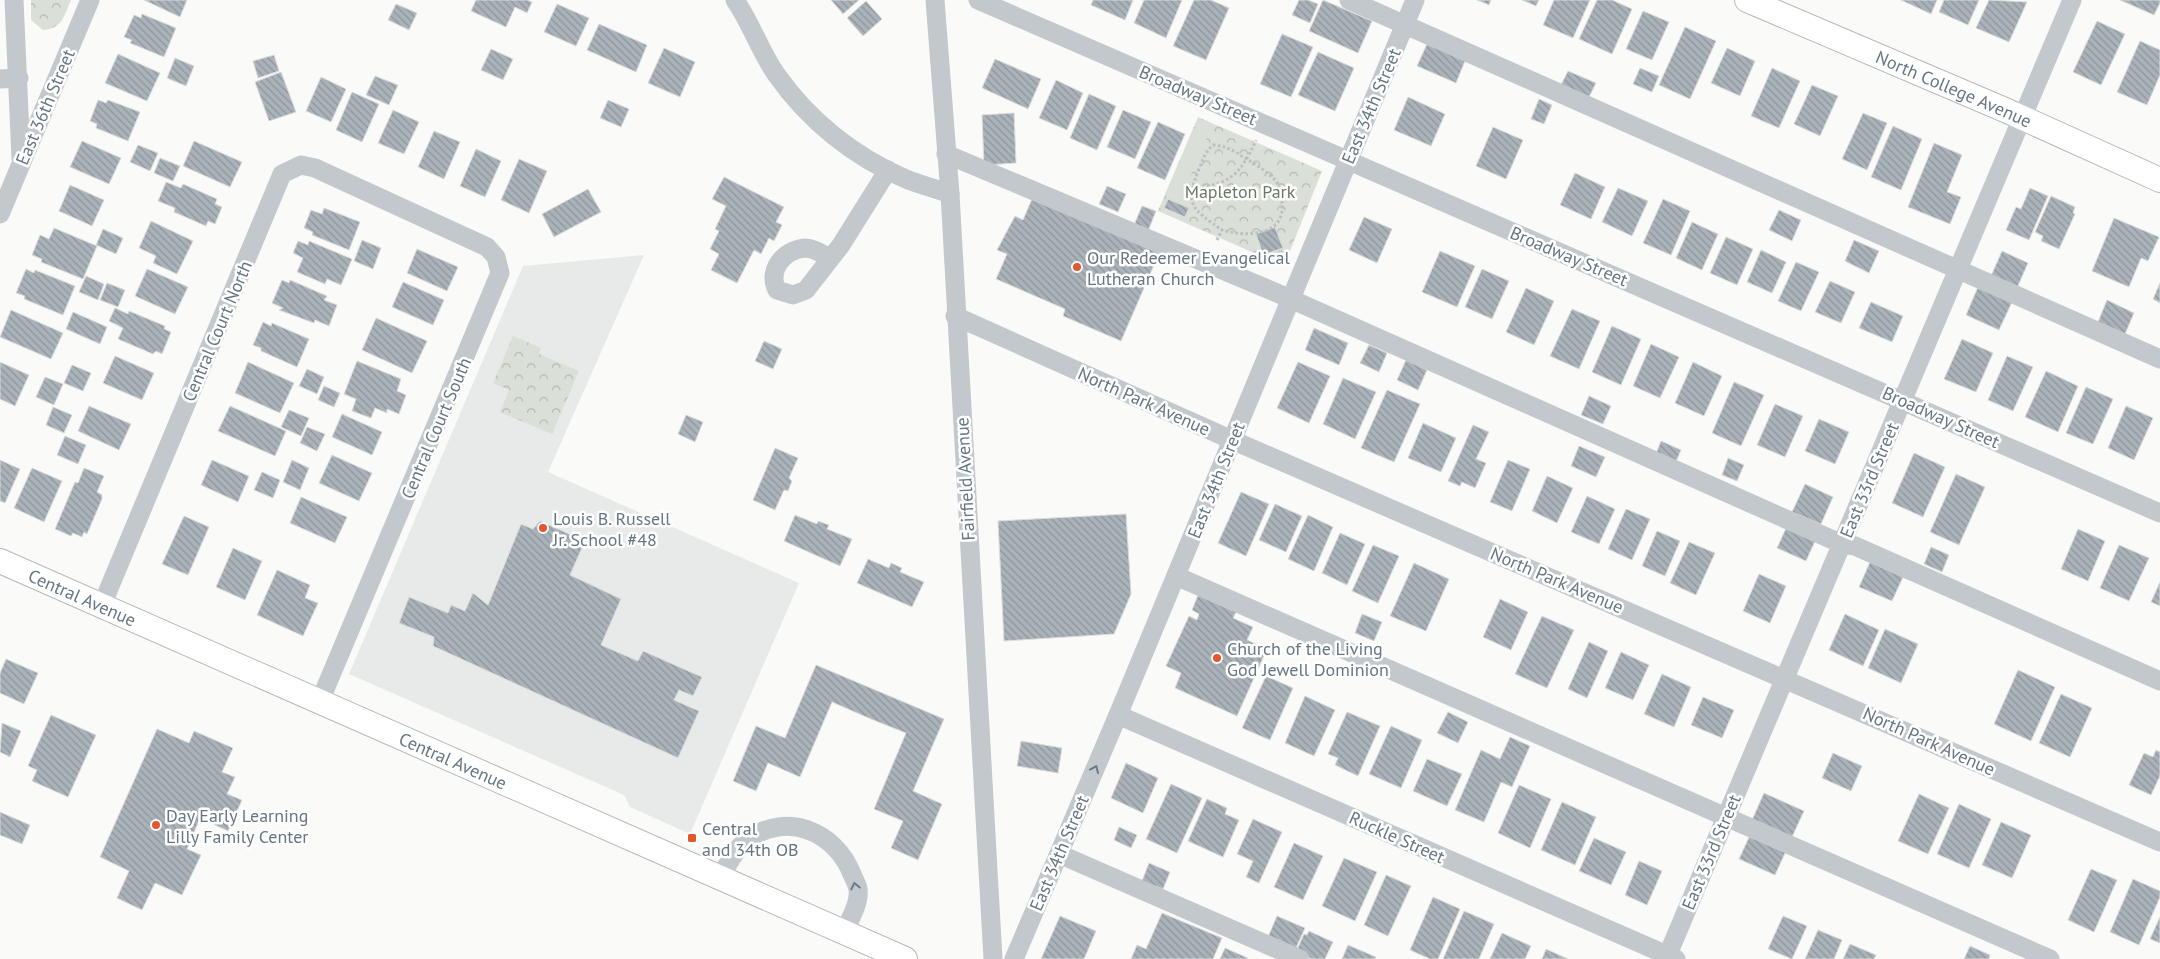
<svg xmlns="http://www.w3.org/2000/svg" width="2160" height="959" font-family="'PT Sans',sans-serif">
<defs>
<pattern id="park-crowns" width="20" height="18" patternUnits="userSpaceOnUse" patternTransform="scale(1.25)"><rect width="20" height="18" fill="#dadfd7"/><path d="M2 6a3 3 0 1 1 6 0M12 15a3 3 0 1 1 6 0" fill="none" stroke="#b4b9b4"/></pattern>
<pattern id="building-back-hatch" width="6" height="6" patternUnits="userSpaceOnUse" patternTransform="scale(1.25)"><rect width="6" height="6" fill="#aab3b9"/><path d="M-1 5l2 2M0 0l6 6M5-1l2 2" fill="none" stroke="#8e969c"/></pattern>
</defs>
<rect width="100%" height="100%" fill="#fafaf8"/>
<polygon fill="#e8e9e9" points="644,255 548,472 799,583 690,834 630,807 624,795 349,674 523,266"/>
<g fill="url(#park-crowns)">
<path d="M31,0H71C64,16 62,29 43,30L31,20Z"/>
<polygon points="1198,117 1322,171 1284,266 1158,211"/>
<polygon points="513,336 541,348 539,354 579,371 552,434 500,412 509,390 493,383"/>
</g>
<polygon fill="#dadfd7" points="1195,127 1209,133 1179,202 1165,196"/>
<g fill="url(#building-back-hatch)" stroke="#dcdcda">
<polygon points="144,0 187,0 180,17"/>
<polygon points="476,0 527,0 532,2 527,13 515,7 506,27 471,11"/>
<polygon points="831,0 859,0 843,14"/>
<polygon points="1093,0 1133,0 1125,20 1091,5"/>
<polygon points="1144,0 1182,0 1166,38 1134,23"/>
<polygon points="1194,0 1211,0 1229,8 1206,60 1173,46"/>
<polygon points="1299,0 1308,0 1318,4 1310,23 1292,15"/>
<polygon points="1323,0 1372,21 1358,53 1309,31"/>
<polygon points="1477,0 1491,0 1489,5"/>
<polygon points="1522,0 1539,0 1536,6"/>
<polygon points="1554,0 1590,0 1573,38 1543,25"/>
<polygon points="1597,0 1612,0 1632,9 1612,54 1579,39"/>
<polygon points="1901,0 1937,0 1931,14"/>
<polygon points="1944,0 1979,0 1968,25 1939,12"/>
<polygon points="1989,0 2027,2 2009,42 1976,28"/>
<polygon points="2120,0 2160,0 2160,3 2154,15"/>
<polygon points="866,1 882,19 863,36 847,18"/>
<polygon points="396,4 417,13 409,30 388,20"/>
<polygon points="557,4 589,18 576,46 544,32"/>
<polygon points="1643,11 1669,22 1652,60 1626,49"/>
<polygon points="142,14 176,28 164,57 130,43 132,40 124,37 134,15 141,18"/>
<polygon points="2097,21 2125,34 2101,85 2073,72"/>
<polygon points="599,24 647,45 636,72 587,50"/>
<polygon points="1685,27 1716,41 1690,99 1659,85"/>
<polygon points="1282,34 1313,47 1291,97 1260,84"/>
<polygon points="2140,41 2160,50 2160,75 2147,105 2117,92"/>
<polygon points="1427,44 1465,61 1456,83 1417,66"/>
<polygon points="664,48 695,62 680,97 648,83"/>
<polygon points="1727,48 1755,61 1740,96 1711,83"/>
<polygon points="491,49 513,59 503,80 481,70"/>
<polygon points="1318,52 1354,68 1335,111 1298,95"/>
<polygon points="118,54 160,73 147,101 105,83"/>
<polygon points="274,55 279,71 258,78 253,61"/>
<polygon points="175,58 194,66 186,86 167,78"/>
<polygon points="995,59 1041,79 1028,109 982,88"/>
<polygon points="1640,68 1659,76 1652,92 1633,84"/>
<polygon points="1772,68 1800,81 1779,128 1751,116"/>
<polygon points="1568,71 1596,83 1588,99 1560,87"/>
<polygon points="281,72 296,112 269,121 255,82"/>
<polygon points="375,76 398,85 389,105 366,95"/>
<polygon points="321,77 346,89 331,122 306,111"/>
<polygon points="1056,80 1083,93 1067,130 1039,118"/>
<polygon points="1812,85 1838,96 1820,136 1794,124"/>
<polygon points="352,92 379,104 362,142 336,130"/>
<polygon points="1089,94 1116,106 1097,150 1070,138"/>
<polygon points="1408,97 1445,114 1431,146 1394,130"/>
<polygon points="1539,99 1552,105 1544,124 1531,119"/>
<polygon points="98,100 106,103 108,100 140,112 128,141 96,128 97,124 90,121"/>
<polygon points="608,100 629,109 621,127 600,118"/>
<polygon points="393,110 419,122 404,154 378,143"/>
<polygon points="1123,110 1151,122 1135,159 1107,147"/>
<polygon points="1014,113 1016,163 984,165 982,115"/>
<polygon points="1863,113 1887,123 1867,170 1842,159"/>
<polygon points="1158,122 1185,134 1165,180 1137,168"/>
<polygon points="1893,126 1922,139 1901,190 1871,177"/>
<polygon points="1493,127 1523,140 1506,179 1476,166"/>
<polygon points="434,131 460,142 444,179 418,167"/>
<polygon points="82,141 121,158 109,184 70,167"/>
<polygon points="194,141 242,162 230,187 183,166"/>
<polygon points="1934,143 1962,155 1947,192 1961,197 1950,224 1908,207"/>
<polygon points="138,145 158,153 150,171 130,162"/>
<polygon points="476,149 501,161 485,197 460,186"/>
<polygon points="160,158 180,166 173,181 154,173"/>
<polygon points="519,159 547,171 529,213 501,200"/>
<polygon points="1575,173 1605,187 1591,219 1560,205"/>
<polygon points="724,177 784,207 776,222 782,225 774,241 769,238 761,254 754,250 737,283 711,270 719,254 710,249 719,231 715,229 726,206 712,199"/>
<polygon points="166,182 181,188 183,184 217,199 215,204 222,207 215,224 208,221 206,226 174,212 175,208 158,201"/>
<polygon points="70,185 104,200 92,226 59,211"/>
<polygon points="1107,186 1126,194 1118,212 1099,204"/>
<polygon points="1618,188 1648,201 1632,236 1602,222"/>
<polygon points="2030,188 2048,196 2029,240 2006,230 2016,207 2021,209"/>
<polygon points="588,189 601,212 554,237 542,214"/>
<polygon points="1034,194 1161,249 1121,341 1063,316 1065,309 996,279 1007,254 997,250 1015,216 1023,220"/>
<polygon points="2051,196 2075,207 2073,213 2075,214 2059,249 2041,241 2043,236 2035,232"/>
<polygon points="1168,199 1189,208 1185,217 1164,208"/>
<polygon points="1663,199 1690,211 1671,255 1643,243"/>
<polygon points="1142,206 1156,211 1148,231 1134,225"/>
<polygon points="324,208 360,222 349,250 312,235 313,232 304,228 311,210 322,214"/>
<polygon points="1779,210 1801,220 1792,241 1769,230"/>
<polygon points="1364,217 1392,229 1377,263 1349,250"/>
<polygon points="2114,218 2159,237 2148,261 2141,258 2129,287 2092,271"/>
<polygon points="151,221 193,241 177,274 153,263 156,256 139,248"/>
<polygon points="1692,222 1718,234 1702,270 1676,258"/>
<polygon points="1275,227 1283,248 1263,255 1256,234"/>
<polygon points="54,228 97,246 83,279 41,262 42,259 32,255 40,235 49,239"/>
<polygon points="103,229 123,238 116,254 96,245"/>
<polygon points="1726,237 1753,249 1737,285 1710,273"/>
<polygon points="362,240 381,248 373,269 354,261"/>
<polygon points="1854,240 1879,251 1869,273 1845,261"/>
<polygon points="298,241 308,245 309,241 352,259 341,285 327,279 325,284 297,272 303,258 293,253"/>
<polygon points="417,249 458,267 447,291 407,273"/>
<polygon points="1761,250 1786,262 1772,293 1747,282"/>
<polygon points="1440,251 1475,266 1457,307 1422,292"/>
<polygon points="2002,251 2028,263 2017,288 1991,276"/>
<polygon points="1796,262 1819,272 1801,311 1778,301"/>
<polygon points="26,269 34,273 35,270 75,286 63,315 24,299 25,296 16,293"/>
<polygon points="147,269 188,287 175,314 135,296"/>
<polygon points="1482,269 1509,281 1492,319 1465,307"/>
<polygon points="86,276 104,284 98,300 79,292"/>
<polygon points="282,280 289,283 290,280 327,296 324,300 337,305 329,326 315,320 314,323 279,310 283,308 272,303"/>
<polygon points="1830,281 1855,292 1841,323 1815,312"/>
<polygon points="403,282 444,300 433,325 392,307"/>
<polygon points="107,283 125,290 118,307 100,300"/>
<polygon points="2160,283 2160,303 2153,299"/>
<polygon points="1978,287 2012,302 1999,330 1966,315"/>
<polygon points="1526,288 1554,301 1534,345 1506,332"/>
<polygon points="2107,300 2134,313 2125,334 2098,322"/>
<polygon points="1871,302 1903,316 1892,342 1859,328"/>
<polygon points="115,308 128,314 129,311 165,326 164,329 171,332 162,354 156,351 153,354 118,339 123,328 109,321"/>
<polygon points="1572,309 1600,321 1579,369 1550,356"/>
<polygon points="11,310 63,333 51,359 0,337"/>
<polygon points="73,312 107,327 100,344 66,329"/>
<polygon points="376,318 427,341 412,373 362,350"/>
<polygon points="263,322 271,326 272,323 309,339 297,367 261,351 261,348 253,345"/>
<polygon points="1612,326 1641,339 1621,385 1592,372"/>
<polygon points="1314,328 1348,343 1339,365 1305,350"/>
<polygon points="1962,339 1993,353 1976,392 1944,379"/>
<polygon points="764,341 782,349 773,369 755,361"/>
<polygon points="1651,344 1679,357 1660,398 1633,386"/>
<polygon points="1369,345 1387,353 1379,372 1360,363"/>
<polygon points="115,356 154,373 142,400 103,383"/>
<polygon points="2007,356 2033,367 2013,411 1988,400"/>
<polygon points="1406,360 1427,370 1418,390 1397,380"/>
<polygon points="357,361 401,379 397,391 406,395 399,414 387,409 387,413 375,408 371,418 352,411 356,399 344,394"/>
<polygon points="0,362 29,375 15,406 0,399"/>
<polygon points="248,362 294,383 280,413 235,393"/>
<polygon points="1298,362 1330,376 1309,423 1277,408"/>
<polygon points="1693,362 1722,376 1704,416 1675,403"/>
<polygon points="72,365 91,373 83,391 64,383"/>
<polygon points="307,369 324,377 317,394 299,386"/>
<polygon points="2046,371 2078,386 2058,432 2025,417"/>
<polygon points="45,377 63,384 54,405 36,397"/>
<polygon points="1343,378 1376,392 1355,439 1323,424"/>
<polygon points="1734,382 1764,395 1741,446 1712,433"/>
<polygon points="324,386 340,393 334,407 318,400"/>
<polygon points="2086,387 2113,399 2093,444 2066,433"/>
<polygon points="1387,390 1420,404 1394,462 1361,448"/>
<polygon points="1589,396 1611,406 1603,424 1581,415"/>
<polygon points="1775,404 1803,416 1785,457 1757,445"/>
<polygon points="89,406 131,424 119,450 78,431"/>
<polygon points="230,406 286,431 275,456 218,431"/>
<polygon points="2126,406 2153,418 2134,460 2108,448"/>
<polygon points="53,407 72,415 64,433 46,425"/>
<polygon points="289,410 309,418 301,436 281,427"/>
<polygon points="342,414 382,432 372,455 332,437"/>
<polygon points="686,415 703,422 695,442 678,434"/>
<polygon points="1819,419 1849,432 1835,464 1805,451"/>
<polygon points="1423,423 1456,438 1441,472 1408,458"/>
<polygon points="1473,425 1489,432 1476,459 1486,463 1475,488 1462,482 1460,486 1448,481"/>
<polygon points="307,427 325,434 317,451 300,443"/>
<polygon points="65,436 86,445 78,464 57,455"/>
<polygon points="1661,441 1681,450 1675,464 1655,456"/>
<polygon points="1579,446 1605,457 1596,477 1571,466"/>
<polygon points="775,448 798,458 789,478 792,481 788,491 784,490 775,510 753,500"/>
<polygon points="1914,453 1945,467 1923,517 1892,503"/>
<polygon points="332,455 372,473 359,501 319,483"/>
<polygon points="1728,458 1744,465 1737,481 1722,475"/>
<polygon points="0,460 20,469 5,503 0,501"/>
<polygon points="212,460 249,476 238,502 201,485"/>
<polygon points="292,460 309,468 300,490 283,482"/>
<polygon points="1508,460 1530,469 1512,511 1490,502"/>
<polygon points="32,468 62,481 44,522 14,508"/>
<polygon points="84,468 104,476 97,492 102,495 102,499 87,534 84,532 82,537 73,533 71,536 55,529 75,482 78,483"/>
<polygon points="262,472 280,480 273,498 254,490"/>
<polygon points="1956,474 1985,487 1959,545 1930,532"/>
<polygon points="1547,476 1573,488 1557,523 1532,511"/>
<polygon points="1805,484 1833,497 1821,524 1792,512"/>
<polygon points="1241,492 1269,504 1246,556 1218,543"/>
<polygon points="1587,496 1615,509 1599,544 1571,532"/>
<polygon points="301,497 347,517 335,543 290,523"/>
<polygon points="1275,504 1302,516 1286,552 1259,540"/>
<polygon points="1626,509 1650,519 1632,560 1608,549"/>
<polygon points="1126,514 1131,594 1114,634 1004,641 998,521"/>
<polygon points="795,515 817,524 818,521 829,525 827,529 852,539 840,566 784,541"/>
<polygon points="1308,515 1333,527 1314,571 1288,559"/>
<polygon points="184,516 209,527 188,575 162,564"/>
<polygon points="540,521 585,541 570,575 621,599 601,645 638,661 643,651 702,677 693,696 679,690 674,700 699,711 678,758 433,646 434,637 399,623 409,597 448,613 451,605 465,611 473,593 488,605 521,524 533,529"/>
<polygon points="1787,526 1816,539 1806,561 1777,548"/>
<polygon points="2078,529 2105,541 2088,581 2061,569"/>
<polygon points="1657,531 1680,541 1665,576 1642,566"/>
<polygon points="1340,533 1365,544 1347,585 1322,573"/>
<polygon points="1689,542 1715,553 1696,595 1670,583"/>
<polygon points="1373,545 1399,556 1378,603 1352,591"/>
<polygon points="2119,545 2149,558 2129,601 2100,588"/>
<polygon points="1931,547 1949,555 1942,572 1924,564"/>
<polygon points="233,548 262,561 245,600 216,587"/>
<polygon points="868,559 889,568 891,563 902,568 900,572 924,582 912,607 857,583"/>
<polygon points="1870,562 1903,577 1892,601 1859,587"/>
<polygon points="1414,563 1449,579 1426,631 1390,616"/>
<polygon points="277,570 310,585 305,598 318,603 303,636 257,615"/>
<polygon points="1759,574 1786,586 1770,623 1743,611"/>
<polygon points="2160,582 2160,606 2151,602"/>
<polygon points="1198,595 1236,612 1233,618 1253,627 1247,640 1267,649 1237,716 1175,688 1181,673 1166,666 1189,616 1197,620 1199,614 1192,610"/>
<polygon points="1500,599 1528,612 1511,650 1483,637"/>
<polygon points="1362,614 1382,622 1374,641 1355,633"/>
<polygon points="1845,614 1879,630 1863,666 1829,650"/>
<polygon points="1542,616 1574,630 1547,688 1515,674"/>
<polygon points="1885,629 1918,644 1901,683 1868,668"/>
<polygon points="1589,642 1608,651 1587,698 1568,689"/>
<polygon points="1621,652 1649,665 1633,700 1605,688"/>
<polygon points="6,659 38,673 24,704 0,693 0,673"/>
<polygon points="816,665 944,719 913,791 942,804 918,860 891,848 903,821 874,809 906,733 871,719 832,702 800,777 768,763 756,791 733,781 756,726 785,738"/>
<polygon points="2018,670 2055,687 2031,741 1994,724"/>
<polygon points="1662,674 1691,687 1674,727 1644,714"/>
<polygon points="1266,676 1293,688 1270,740 1242,728"/>
<polygon points="2061,694 2092,708 2070,757 2039,743"/>
<polygon points="1305,696 1335,710 1314,756 1285,743"/>
<polygon points="1703,697 1734,710 1722,738 1691,725"/>
<polygon points="1347,712 1380,726 1358,776 1335,765 1338,758 1328,754"/>
<polygon points="1448,712 1468,722 1458,743 1437,733"/>
<polygon points="51,715 96,735 68,797 32,781 37,770 28,766"/>
<polygon points="2,723 21,731 10,757 0,752"/>
<polygon points="1391,726 1422,740 1401,788 1369,774"/>
<polygon points="157,729 189,743 194,731 233,748 222,772 235,777 227,794 242,800 228,831 200,818 187,849 201,855 182,895 155,883 142,910 117,898 129,871 100,857"/>
<polygon points="1510,737 1530,746 1512,787 1501,782 1484,822 1455,810 1481,750 1500,759"/>
<polygon points="1021,741 1062,748 1058,773 1017,766"/>
<polygon points="2156,750 2160,752 2160,776 2151,795 2129,785 2144,753 2153,757"/>
<polygon points="1833,753 1862,766 1851,791 1822,778"/>
<polygon points="1427,759 1462,774 1447,806 1413,791"/>
<polygon points="1126,763 1158,778 1143,813 1111,798"/>
<polygon points="1171,784 1202,798 1177,853 1146,839"/>
<polygon points="1519,785 1551,799 1530,848 1498,833"/>
<polygon points="1764,793 1804,811 1792,837 1752,820"/>
<polygon points="1919,794 1949,808 1928,854 1898,841"/>
<polygon points="1207,799 1227,808 1225,814 1239,820 1223,857 1188,841"/>
<polygon points="1562,802 1596,817 1575,865 1541,850"/>
<polygon points="1959,804 1991,819 1969,868 1937,854"/>
<polygon points="0,812 30,825 22,844 0,835"/>
<polygon points="1253,819 1282,832 1259,883 1246,877 1253,861 1237,854"/>
<polygon points="2001,822 2031,835 2012,878 1982,865"/>
<polygon points="1119,827 1137,835 1131,848 1114,840"/>
<polygon points="1750,835 1786,851 1775,875 1739,859"/>
<polygon points="1594,838 1626,852 1611,885 1579,871"/>
<polygon points="1294,843 1323,856 1303,900 1274,887"/>
<polygon points="1344,858 1377,872 1355,921 1322,906"/>
<polygon points="1639,861 1662,871 1647,905 1625,895"/>
<polygon points="1149,863 1170,872 1163,889 1142,881"/>
<polygon points="2091,869 2117,880 2094,932 2068,920"/>
<polygon points="1386,875 1411,886 1388,936 1364,925"/>
<polygon points="2133,879 2160,891 2160,897 2139,945 2110,932"/>
<polygon points="1433,897 1460,909 1438,959 1430,959 1410,950"/>
<polygon points="1464,911 1494,924 1479,959 1443,959"/>
<polygon points="1162,913 1222,938 1213,959 1131,959 1137,945 1146,949"/>
<polygon points="1060,916 1096,931 1084,959 1041,959"/>
<polygon points="1277,916 1305,928 1295,950 1268,937"/>
<polygon points="1783,916 1807,926 1792,959 1768,949"/>
<polygon points="2160,917 2160,943 2150,939"/>
<polygon points="1818,930 1842,940 1834,959 1805,959"/>
<polygon points="1309,931 1333,942 1325,959 1312,959 1296,952 1304,934 1307,935"/>
<polygon points="1502,933 1531,946 1525,959 1490,959"/>
<polygon points="1850,944 1876,955 1874,959 1843,959"/>
<polygon points="1348,945 1376,957 1375,959 1342,959"/>
<polygon points="1970,946 1990,955 1989,959 1964,959"/>
<polygon points="1225,948 1248,958 1247,959 1220,959"/>
<polygon points="1546,949 1568,959 1542,959"/>
</g>
<g fill="none" stroke-linecap="round" stroke-linejoin="round">
<defs>
<g id="major">
<path id="s1" d="M1747,0L2005,110L2160,180"/>
<path id="s2" d="M0,561L905,959"/>
</g>
</defs>
<use href="#major" stroke="#b5babe" stroke-width="26"/>
<g stroke="#bbbfc2" stroke-width="3" stroke-dasharray="2.5 2.5" stroke-linecap="butt">
<path d="M1192,187C1229,187 1242,172 1256,140"/>
<path d="M1217,240L1222,230C1244,237 1286,237 1282,203C1282,196 1280,186 1276,181C1268,172 1258,166 1248,160C1236,152 1227,146 1213,145C1205,152 1203,160 1199,169C1184,205 1192,209 1222,230"/>
</g>
<g stroke="#c3c8cc" stroke-width="19">
<polyline points="14,0 21,159"/>
<path d="M735,0C751,23 760,51 776,74C808,120 854,157 906,179C920,185 935,188 950,194"/>
<polyline points="935,0 950,194 993,959"/>
<polyline points="978,0 2160,513"/>
<polyline points="1349,0 2160,359"/>
<polyline points="0,79 19,78"/>
<polyline points="946,154 1277,293 1842,544 1855,546 2160,681"/>
<polyline points="0,214 90,0"/>
<path d="M830,259C823,254 814,248 805,248C783,250 767,271 777,290L793,295L806,290L841,245L888,170"/>
<polyline points="955,316 1232,440 2160,842"/>
<polyline points="1176,576 2050,959"/>
<polyline points="102,605 282,174 301,165 315,168 487,247 496,257 500,273 320,701"/>
<polyline points="1118,715 1676,959"/>
<polyline points="1059,854 1300,959"/>
<path d="M720,877C728,865 735,849 747,840C786,811 835,831 852,874C854,879 857,884 858,889C860,903 850,919 844,932"/>
<polyline points="1014,959 1118,715 1415,0"/>
<polyline points="1666,959 2072,0"/>
</g>
<use href="#major" stroke="#fff" stroke-width="24"/>
</g>
<defs><path id="oneway-chevron" d="M-2-3.5L2.5 0L-2 3.5" fill="none" stroke-width="1.6" stroke-linecap="round" stroke-linejoin="round" transform="scale(1.25)"/></defs>
<g stroke="#6a7a87">
<use href="#oneway-chevron" transform="translate(1095 769) rotate(-67)"/>
<use href="#oneway-chevron" transform="translate(855 886) rotate(-102)"/>
</g>
<g fill="#e4572e" stroke="#fff" stroke-width="2">
<circle cx="1077" cy="267" r="5"/>
<circle cx="543" cy="528" r="5"/>
<circle cx="1217" cy="658" r="5"/>
<circle cx="156" cy="825" r="5"/>
<rect x="687" y="833" width="10" height="10" rx="2.5"/>
</g>
<g text-anchor="middle" dominant-baseline="central" stroke-width="5" stroke-linejoin="round" paint-order="stroke">
<g font-size="18" fill="#657683" stroke="#fff">
<text stroke="none"><textPath href="#s1" startOffset="225">North College Avenue</textPath></text>
<text transform="translate(1198 95) rotate(23)">Broadway Street</text>
<text transform="translate(1371 106) rotate(-67)">East 34th Street</text>
<text transform="translate(45 107) rotate(-67)">East 36th Street</text>
<text transform="translate(1569 256) rotate(23)">Broadway Street</text>
<text transform="translate(217 331) rotate(-67)">Central Court North</text>
<text transform="translate(1144 401) rotate(24)">North Park Avenue</text>
<text transform="translate(1941 417) rotate(24)">Broadway Street</text>
<text transform="translate(436 428) rotate(-67)">Central Court South</text>
<text transform="translate(965 479) rotate(-93)">Fairfield Avenue</text>
<text transform="translate(1216 480) rotate(-68)">East 34th Street</text>
<text transform="translate(1869 480) rotate(-67)">East 33rd Street</text>
<text transform="translate(1557 580) rotate(23)">North Park Avenue</text>
<text stroke="none"><textPath href="#s2" startOffset="90">Central Avenue</textPath></text>
<text transform="translate(1929 741) rotate(24)">North Park Avenue</text>
<text stroke="none"><textPath href="#s2" startOffset="495">Central Avenue</textPath></text>
<text transform="translate(1397 837) rotate(24)">Ruckle Street</text>
<text transform="translate(1711 852) rotate(-67)">East 33rd Street</text>
<text transform="translate(1059 853) rotate(-67)">East 34th Street</text>
</g>
<g font-size="18" fill="#687a64" stroke="#fff">
<text x="1240" y="191">Mapleton Park</text>
</g>
<g font-size="18" fill="#657683" stroke="#fff" text-anchor="start">
<text x="1087" y="257">Our Redeemer Evangelical<tspan x="1087" dy="21">Lutheran Church</tspan></text>
<text x="553" y="518">Louis B. Russell<tspan x="553" dy="21">Jr. School #48</tspan></text>
<text x="1227" y="648">Church of the Living<tspan x="1227" dy="21">God Jewell Dominion</tspan></text>
<text x="166" y="815">Day Early Learning<tspan x="166" dy="21">Lilly Family Center</tspan></text>
<text x="702" y="828">Central<tspan x="702" dy="21">and 34th OB</tspan></text>
</g>
</g>
</svg>
